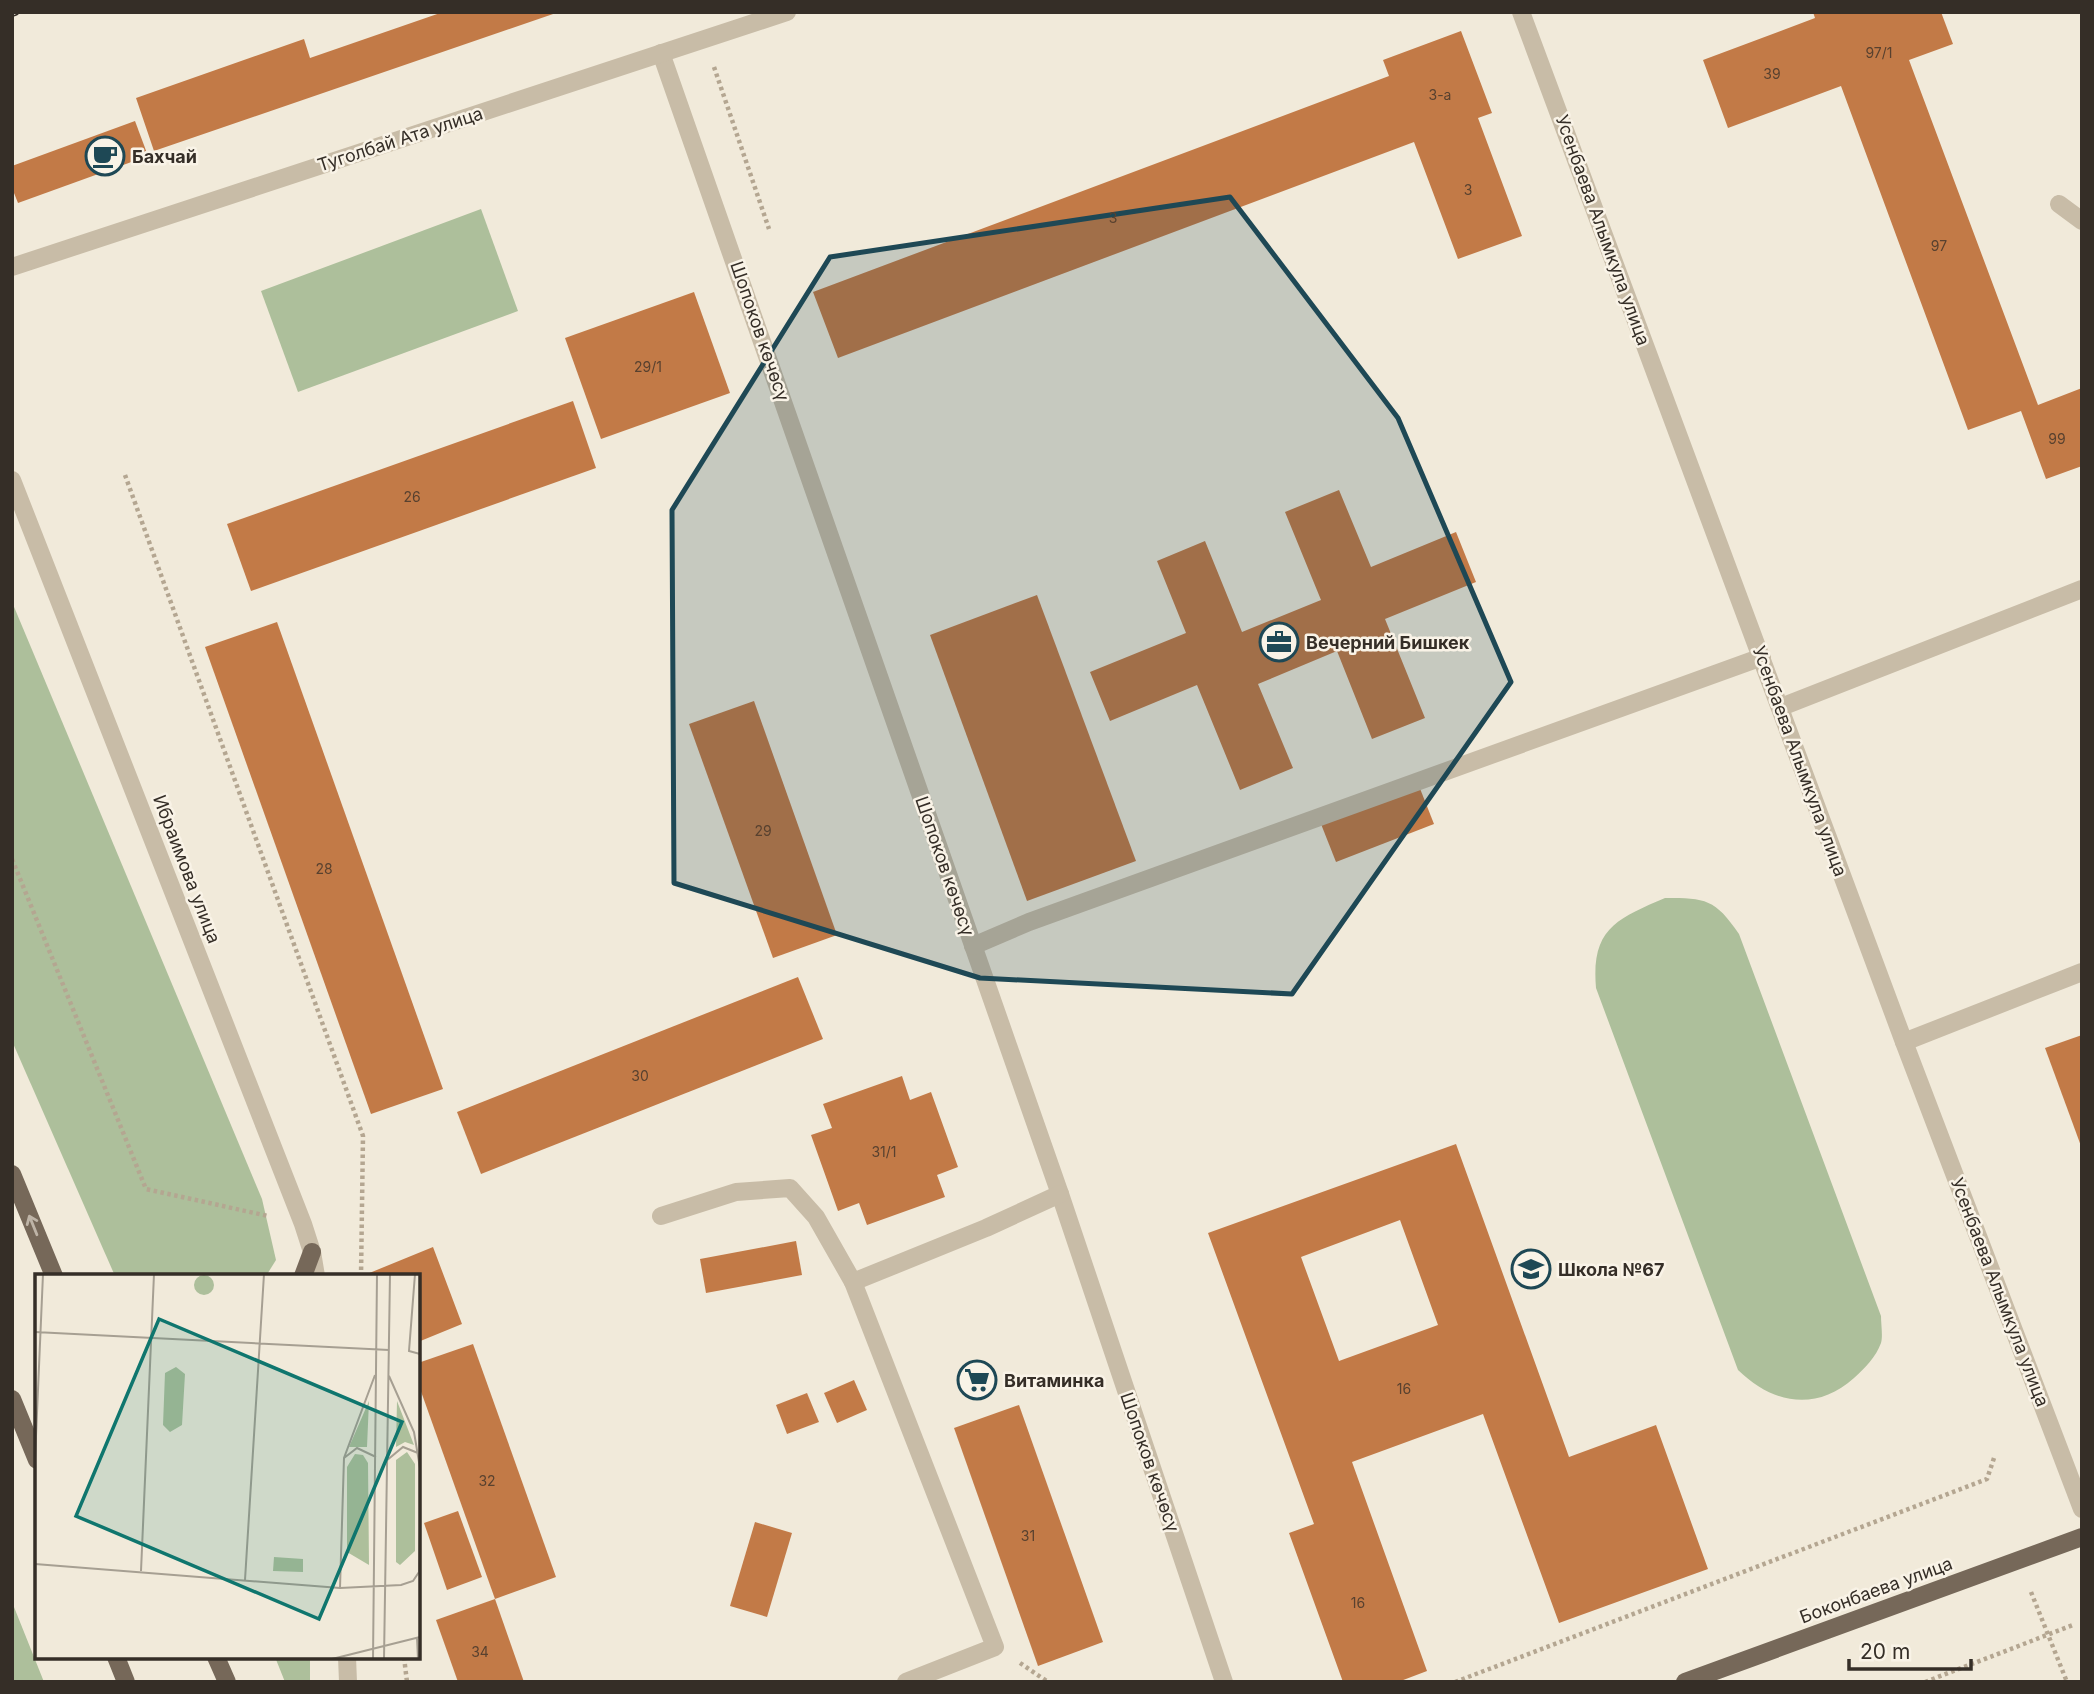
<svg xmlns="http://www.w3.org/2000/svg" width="2094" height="1694" font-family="Inter,sans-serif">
<rect width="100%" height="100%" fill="#f1eada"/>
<g fill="#adbf9b">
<polygon points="481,209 518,311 298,392 261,291"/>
<polygon points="12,602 262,1199 276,1260 266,1276 115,1276 12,1041"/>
<path d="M1665,898C1706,898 1715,899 1739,934L1881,1316C1881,1324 1883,1336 1881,1343C1876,1357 1865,1368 1854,1378C1816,1412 1773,1404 1738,1370L1596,988C1591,929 1616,919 1665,898Z"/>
<polygon points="12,1602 44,1682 12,1682"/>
<polygon points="275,1657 310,1657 310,1682 285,1682"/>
</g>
<g fill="#c27a47" fill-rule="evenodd">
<polygon points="443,12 556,13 154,151 136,98 304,39 310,58"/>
<polygon points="1813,12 1941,12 1953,44 1909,60 2038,405 2082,388 2082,466 2046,479 2021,411 1968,430 1841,86 1728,128 1703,60 1815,18"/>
<polygon points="1461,31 1492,113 1478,118 1522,236 1458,259 1414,142 838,358 813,292 1389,76 1383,60"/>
<polygon points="135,121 148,156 18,203 12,188 12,166"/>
<polygon points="694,292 730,393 601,439 565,338"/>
<polygon points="573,401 596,468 251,591 227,524"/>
<polygon points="1339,490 1371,567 1456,532 1476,582 1385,619 1425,718 1372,739 1337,651 1258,684 1293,768 1240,790 1197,685 1110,721 1090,672 1186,633 1157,561 1205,541 1242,632 1321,600 1285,512"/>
<polygon points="1037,595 1136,861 1027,901 930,635"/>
<polygon points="277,622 443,1089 371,1114 205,647"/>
<polygon points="754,701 837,935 773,958 689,724"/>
<polygon points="1419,786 1434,824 1336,862 1321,824"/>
<polygon points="798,977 823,1039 481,1174 457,1112"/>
<polygon points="2082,1035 2082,1146 2081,1146 2045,1048"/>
<polygon points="902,1076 910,1100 931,1092 958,1167 937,1175 945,1197 867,1225 859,1203 838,1211 811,1135 832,1128 823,1104"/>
<path d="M1456,1144L1569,1457L1656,1425L1708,1569L1559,1623L1483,1414L1352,1462L1427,1671L1398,1682H1343L1289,1533L1314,1524L1208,1233ZM1400,1220L1438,1325L1339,1361L1301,1257Z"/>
<polygon points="796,1241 802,1275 706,1293 700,1259"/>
<polygon points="433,1247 462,1324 418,1342 418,1276 368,1276 367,1274"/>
<polygon points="473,1344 556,1577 495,1599 418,1383 418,1363"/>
<polygon points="854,1380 867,1410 837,1423 824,1393"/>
<polygon points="807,1393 819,1422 787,1434 776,1405"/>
<polygon points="1019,1405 1103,1642 1038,1666 954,1428"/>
<polygon points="458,1511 482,1577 447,1590 424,1523"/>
<polygon points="755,1522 792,1533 767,1617 730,1606"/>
<polygon points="495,1599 524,1682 458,1682 436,1620"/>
</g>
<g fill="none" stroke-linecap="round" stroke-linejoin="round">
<g stroke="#b4a691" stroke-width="4.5" stroke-dasharray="3.5 3.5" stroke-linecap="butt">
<polyline points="714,67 769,229"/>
<polyline points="125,475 363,1136 361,1276"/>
<polyline points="12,859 146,1189 268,1216"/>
<polyline points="2031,1592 2067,1682"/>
<polyline points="404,1657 407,1682"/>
<polyline points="1020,1663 1048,1682"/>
<polyline points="1455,1682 1987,1479 1994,1458"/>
<polyline points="1925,1682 2073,1625"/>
</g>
<g stroke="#c8bca7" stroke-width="18">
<polyline points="1521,12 1904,1042 2082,1509"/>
<polyline points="661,53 1060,1194 1224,1682"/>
<polyline points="2059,204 2082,221"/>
<polyline points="12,267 787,12"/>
<polyline points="12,480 303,1224 312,1252 316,1276"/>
<polyline points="1781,707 2082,589"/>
<polyline points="973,946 1029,922 1762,657"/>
<polyline points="1904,1042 2082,972"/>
<polyline points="661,1216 736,1192 790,1188 816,1217 853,1282"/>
<polyline points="347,1657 348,1682"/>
<polyline points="906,1682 995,1647 853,1282 986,1228 1060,1194"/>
</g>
<g stroke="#766859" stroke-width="18">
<polyline points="12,1174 54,1276"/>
<polyline points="303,1276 312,1252"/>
<polyline points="12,1399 37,1460"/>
<polyline points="116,1657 126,1682"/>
<polyline points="216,1657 227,1682"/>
<polyline points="1685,1682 2082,1537"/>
</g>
<defs>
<polyline id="rail" points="12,13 15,12"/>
</defs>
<use href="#rail" stroke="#352e27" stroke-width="8"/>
<use href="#rail" stroke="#f9f3e7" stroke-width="5" stroke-dasharray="16" stroke-linecap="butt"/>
</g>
<defs><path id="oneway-shaft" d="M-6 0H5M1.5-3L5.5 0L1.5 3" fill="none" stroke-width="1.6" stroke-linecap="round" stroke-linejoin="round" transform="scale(1.75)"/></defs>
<use stroke="#beb4a7" href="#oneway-shaft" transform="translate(33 1225) rotate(-112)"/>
<path fill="#1e4855" fill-opacity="0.2" stroke="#1e4855" stroke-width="5" stroke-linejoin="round" d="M1230,197L1398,418L1511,682L1292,994L980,978L674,883L672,510L830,257Z"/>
<defs>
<symbol id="cafe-ring" viewBox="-11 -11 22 22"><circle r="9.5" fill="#f9f3e7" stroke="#1e4855" stroke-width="1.5"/><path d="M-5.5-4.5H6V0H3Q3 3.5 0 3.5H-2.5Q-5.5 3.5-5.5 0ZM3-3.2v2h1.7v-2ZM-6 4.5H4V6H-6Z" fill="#1e4855"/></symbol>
<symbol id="office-ring" viewBox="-11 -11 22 22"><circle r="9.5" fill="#f9f3e7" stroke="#1e4855" stroke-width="1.5"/><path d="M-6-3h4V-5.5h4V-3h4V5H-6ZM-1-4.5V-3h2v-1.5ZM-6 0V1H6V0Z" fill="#1e4855"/></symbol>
<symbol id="school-ring" viewBox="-11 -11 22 22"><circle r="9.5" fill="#f9f3e7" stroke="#1e4855" stroke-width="1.5"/><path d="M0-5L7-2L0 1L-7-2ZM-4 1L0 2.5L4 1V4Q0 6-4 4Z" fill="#1e4855"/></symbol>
<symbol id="supermarket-ring" viewBox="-11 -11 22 22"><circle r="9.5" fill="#f9f3e7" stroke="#1e4855" stroke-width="1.5"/><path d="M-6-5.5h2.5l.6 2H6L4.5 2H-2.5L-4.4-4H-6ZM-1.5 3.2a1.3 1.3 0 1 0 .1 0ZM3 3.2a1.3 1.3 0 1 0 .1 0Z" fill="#1e4855"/></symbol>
</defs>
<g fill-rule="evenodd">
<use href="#cafe-ring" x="83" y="134" width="44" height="44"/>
<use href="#office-ring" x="1257" y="620" width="44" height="44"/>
<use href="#school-ring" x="1509" y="1247" width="44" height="44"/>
<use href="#supermarket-ring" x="955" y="1358" width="44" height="44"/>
</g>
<g text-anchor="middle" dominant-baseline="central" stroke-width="5" stroke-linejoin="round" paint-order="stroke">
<g font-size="14" fill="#58412f">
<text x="1879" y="52">97/1</text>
<text x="1772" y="73">39</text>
<text x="1440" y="94">3-a</text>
<text x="1468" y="189">3</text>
<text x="1113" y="217">3</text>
<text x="1939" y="245">97</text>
<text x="648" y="366">29/1</text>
<text x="2057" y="438">99</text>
<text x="412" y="496">26</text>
<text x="763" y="830">29</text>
<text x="324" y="868">28</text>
<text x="640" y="1075">30</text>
<text x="884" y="1151">31/1</text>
<text x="1404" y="1388">16</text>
<text x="487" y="1480">32</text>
<text x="1028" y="1535">31</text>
<text x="1358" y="1602">16</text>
<text x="480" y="1651">34</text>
</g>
<g font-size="18" fill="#352e27" stroke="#f9f3e7">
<text transform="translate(400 139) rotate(-18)">Туголбай Ата улица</text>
<text transform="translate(1603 230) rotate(70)">Усенбаева Алымкула улица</text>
<text transform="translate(760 331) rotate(71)">Шопоков көчөсү</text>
<text transform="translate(1800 761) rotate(70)">Усенбаева Алымкула улица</text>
<text transform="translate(945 866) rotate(71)">Шопоков көчөсү</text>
<text transform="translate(187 869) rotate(69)">Ибраимова улица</text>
<text transform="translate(2000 1292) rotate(69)">Усенбаева Алымкула улица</text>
<text transform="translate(1150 1462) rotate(71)">Шопоков көчөсү</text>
<text transform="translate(1876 1590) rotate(-20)">Боконбаева улица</text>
</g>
<g font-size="18" font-weight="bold" fill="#352e27" stroke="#f9f3e7" text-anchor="start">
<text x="132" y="156">Бахчай</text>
<text x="1306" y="642">Вечерний Бишкек</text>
<text x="1558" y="1269">Школа №67</text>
<text x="1004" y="1380">Витаминка</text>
</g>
</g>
<g transform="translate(35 1274)">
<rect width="385" height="385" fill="#f1eada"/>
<path d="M159 11a10 10 0 1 1 20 0a10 10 0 1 1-20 0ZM141,93L150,100L147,151L135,158L128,151L130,99ZM334,127L332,173H314ZM362,127L379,171L370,168L361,173ZM372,178L380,190V277L365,291L361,288V186ZM320,180L328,181L333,189L334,291L312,278V193ZM239,283L268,285V298L238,297Z" fill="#adbf9b"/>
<path fill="none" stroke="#a69f92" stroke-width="2" d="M380,0L374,77L385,80M0,58L354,76M354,102L379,158L385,194M309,184L322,174L341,183M0,185L8,0M351,187L368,173L383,179M0,290L305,314L366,311L378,307L384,298L385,254M106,297L119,0M210,306L229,0M305,314L309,184L340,101M382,363L383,385M297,385L385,363M338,385L342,0M349,385L355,0"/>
<path fill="#0f766e" fill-opacity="0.15" stroke="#0f766e" stroke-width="3.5" d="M124,45L367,148L284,345L41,242Z"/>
<rect width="385" height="385" fill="none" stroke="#352e27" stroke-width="3.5"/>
</g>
<rect width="2094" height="1694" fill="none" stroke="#352e27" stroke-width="28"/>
<path d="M1849 1659v10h122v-10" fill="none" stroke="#352e27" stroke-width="3.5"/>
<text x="1860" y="1659" font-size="21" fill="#352e27" stroke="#f9f3e7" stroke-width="5" paint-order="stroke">20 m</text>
</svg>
